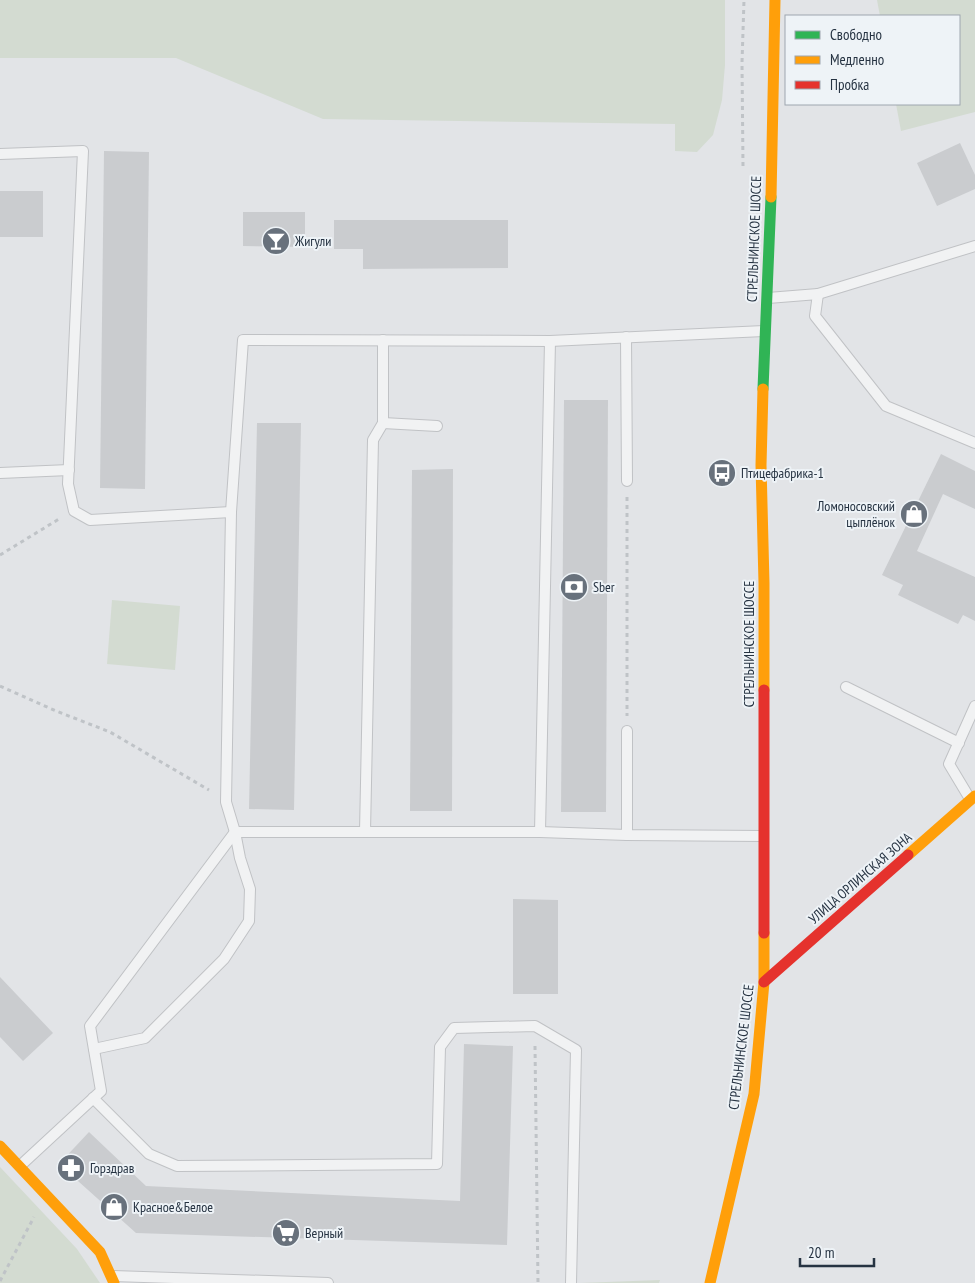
<svg xmlns="http://www.w3.org/2000/svg" width="975" height="1283" font-family="'PT Sans Narrow',sans-serif">
<rect width="100%" height="100%" fill="#e2e4e7"/>
<g fill="#d3dbd1">
<polygon points="0,0 725,0 725,65 722,100 713,135 697,152 675,151 675,124 323,119 176,58 0,58"/>
<polygon points="877,0 975,0 975,112 901,131 896,104 959,104 959,16 880,16"/>
<polygon points="112,600 180,606 175,670 107,664"/>
<polygon points="0,1167 77,1249 100,1283 0,1283"/>
<polygon points="660,1280 659,1283 579,1283"/>
</g>
<g fill="#cacccf">
<polygon points="960,143 975,175 975,189 937,206 917,163"/>
<polygon points="104,151 149,152 145,489 100,488"/>
<rect x="0" y="191" width="43" height="46"/>
<polygon points="243,212 305,212 305,247 243,246"/>
<polygon points="334,220 508,220 508,268 363,269 363,249 334,249"/>
<polygon points="564,400 608,400 606,812 561,812"/>
<polygon points="257,423 301,423 294,810 249,809"/>
<polygon points="941,454 975,471 975,509 943,494 917,551 975,577 975,621 963,615 958,624 898,595 903,585 882,575"/>
<polygon points="453,469 452,811 410,811 412,470"/>
<polygon points="513,899 558,900 558,994 513,994"/>
<polygon points="0,977 53,1033 23,1061 0,1037"/>
<polygon points="464,1044 513,1046 507,1245 136,1233 59,1164 89,1132 146,1186 460,1201"/>
</g>
<g fill="none" stroke-linecap="round" stroke-linejoin="round">
<defs>
<g id="lane">
<polyline points="0,154 83,151 68,484 74,511 90,520 231,512"/>
<polyline points="818,294 975,246"/>
<polyline points="768,298 818,294 815,316 886,406 975,443"/>
<polyline points="626,337 627,481"/>
<polyline points="383,423 437,426"/>
<polyline points="0,473 69,470"/>
<polyline points="846,687 959,743"/>
<polyline points="627,731 627,835"/>
<polyline points="970,799 949,764 975,706"/>
<polyline points="235,832 540,832 627,835 763,836"/>
<polyline points="365,832 373,440 383,423 383,340"/>
<polyline points="540,832 550,341"/>
<polyline points="94,1049 145,1038 224,959 249,921 250,889 240,858 235,832 226,802 231,512 243,340 550,341 764,331"/>
<polyline points="93,1098 149,1154 177,1166 437,1164 440,1047 454,1028 535,1026 576,1050 571,1283"/>
<polyline points="21,1165 101,1091 90,1026 235,832"/>
<polyline points="113,1276 328,1283"/>
</g>
</defs>
<use href="#lane" stroke="#c0c2c5" stroke-width="12"/>
<g stroke="#bfc3c7" stroke-width="3" stroke-dasharray="4 4" stroke-linecap="butt">
<polyline points="743,166 742,63 744,0"/>
<polyline points="627,497 627,716"/>
<polyline points="0,555 59,519"/>
<polyline points="0,686 56,711 110,732 209,790"/>
<polyline points="535,1046 538,1283"/>
<polyline points="0,1281 34,1217"/>
</g>
<use href="#lane" stroke="#f1f2f3" stroke-width="10"/>
<polyline stroke="#30b455" stroke-width="11" points="763,389 771,197"/>
<g stroke="#ff9f0a" stroke-width="11">
<polyline points="771,197 775,0"/>
<polyline points="763,389 761,465 764,583 764,690"/>
<polyline points="908,855 975,796"/>
<polyline points="0,1146 100,1252 114,1283"/>
<polyline points="710,1283 754,1094 764,982 764,933"/>
</g>
<g stroke="#e5322d" stroke-width="11">
<polyline points="764,690 764,933"/>
<polyline points="764,982 908,855"/>
</g>
</g>
<defs>
<symbol id="bar-disc" viewBox="-11 -11 22 22"><circle r="9.5" fill="#68717c" stroke="#eef3f7"/><path d="M-6-5H6L.8 .8V4.5H3.5V6h-7V4.5H-.8V.8Z" fill="#fff"/></symbol>
<symbol id="bus-disc" viewBox="-11 -11 22 22"><circle r="9.5" fill="#68717c" stroke="#eef3f7"/><path d="M-5-6H5V4H4V6H2V4H-2V6H-4V4H-5ZM-3.5-4V0h7V-4ZM-3.5 1.2v1.5H-2V1.2ZM2 1.2v1.5H3.5V1.2Z" fill="#fff"/></symbol>
<symbol id="shop-disc" viewBox="-11 -11 22 22"><circle r="9.5" fill="#68717c" stroke="#eef3f7"/><path d="M-5-2.5h2.3a2.7 3.5 0 0 1 5.4 0H5L5.5 6h-11ZM-1.5-2.5h3a1.5 2.3 0 0 0-3 0Z" fill="#fff"/></symbol>
<symbol id="bank-disc" viewBox="-11 -11 22 22"><circle r="9.5" fill="#68717c" stroke="#eef3f7"/><path d="M-6-4H6V4H-6ZM0-2.3a2.3 2.3 0 1 0 0 4.6a2.3 2.3 0 1 0 0-4.6Z" fill="#fff"/></symbol>
<symbol id="pharmacy-disc" viewBox="-11 -11 22 22"><circle r="9.5" fill="#68717c" stroke="#eef3f7"/><path d="M-2-6h4v4h4v4h-4v4h-4v-4h-4v-4h4Z" fill="#fff"/></symbol>
<symbol id="supermarket-disc" viewBox="-11 -11 22 22"><circle r="9.5" fill="#68717c" stroke="#eef3f7"/><path d="M-6-5.5h2.5l.6 2H6L4.5 2H-2.5L-4.4-4H-6ZM-1.5 3.2a1.3 1.3 0 1 0 .1 0ZM3 3.2a1.3 1.3 0 1 0 .1 0Z" fill="#fff"/></symbol>
</defs>
<g fill-rule="evenodd">
<use href="#bar-disc" x="260" y="225" width="32" height="32"/>
<use href="#bus-disc" x="706" y="457" width="32" height="32"/>
<use href="#shop-disc" x="898" y="498" width="32" height="32"/>
<use href="#bank-disc" x="558" y="571" width="32" height="32"/>
<use href="#pharmacy-disc" x="55" y="1152" width="32" height="32"/>
<use href="#shop-disc" x="98" y="1191" width="32" height="32"/>
<use href="#supermarket-disc" x="270" y="1217" width="32" height="32"/>
</g>
<g text-anchor="middle" dominant-baseline="central" stroke-width="4" stroke-linejoin="round" paint-order="stroke">
<g font-size="14" fill="#263342" stroke="#eef3f7">
<text transform="translate(754 239) rotate(-88)">СТРЕЛЬНИНСКОЕ ШОССЕ</text>
<text transform="translate(749 644) rotate(-90)">СТРЕЛЬНИНСКОЕ ШОССЕ</text>
<text transform="translate(860 878) rotate(-41)">УЛИЦА ОРЛИНСКАЯ ЗОНА</text>
<text transform="translate(741 1047) rotate(-83)">СТРЕЛЬНИНСКОЕ ШОССЕ</text>
</g>
<g font-size="14" fill="#263342" stroke="#eef3f7" text-anchor="start">
<text x="295" y="241">Жигули</text>
<text x="741" y="473">Птицефабрика-1</text>
<text x="895" y="506" text-anchor="end">Ломоносовский<tspan x="895" dy="16">цыплёнок</tspan></text>
<text x="593" y="587">Sber</text>
<text x="90" y="1168">Горздрав</text>
<text x="133" y="1207">Красное&amp;Белое</text>
<text x="305" y="1233">Верный</text>
</g>
</g>
<rect x="785" y="15" width="175" height="90" fill="#eef3f7" stroke="#9ea6af"/>
<rect x="795" y="31" width="25" height="8" fill="#30b455" stroke="#9ea6af"/>
<text x="830" y="40" font-size="15" fill="#263342">Свободно</text>
<rect x="795" y="56" width="25" height="8" fill="#ff9f0a" stroke="#9ea6af"/>
<text x="830" y="65" font-size="15" fill="#263342">Медленно</text>
<rect x="795" y="81" width="25" height="8" fill="#e5322d" stroke="#9ea6af"/>
<text x="830" y="90" font-size="15" fill="#263342">Пробка</text>
<path d="M800 1258v8h74v-8" fill="none" stroke="#263342" stroke-width="2.5"/>
<text x="808" y="1258" font-size="15" fill="#263342" stroke="#eef3f7" stroke-width="4" paint-order="stroke">20 m</text>
</svg>
